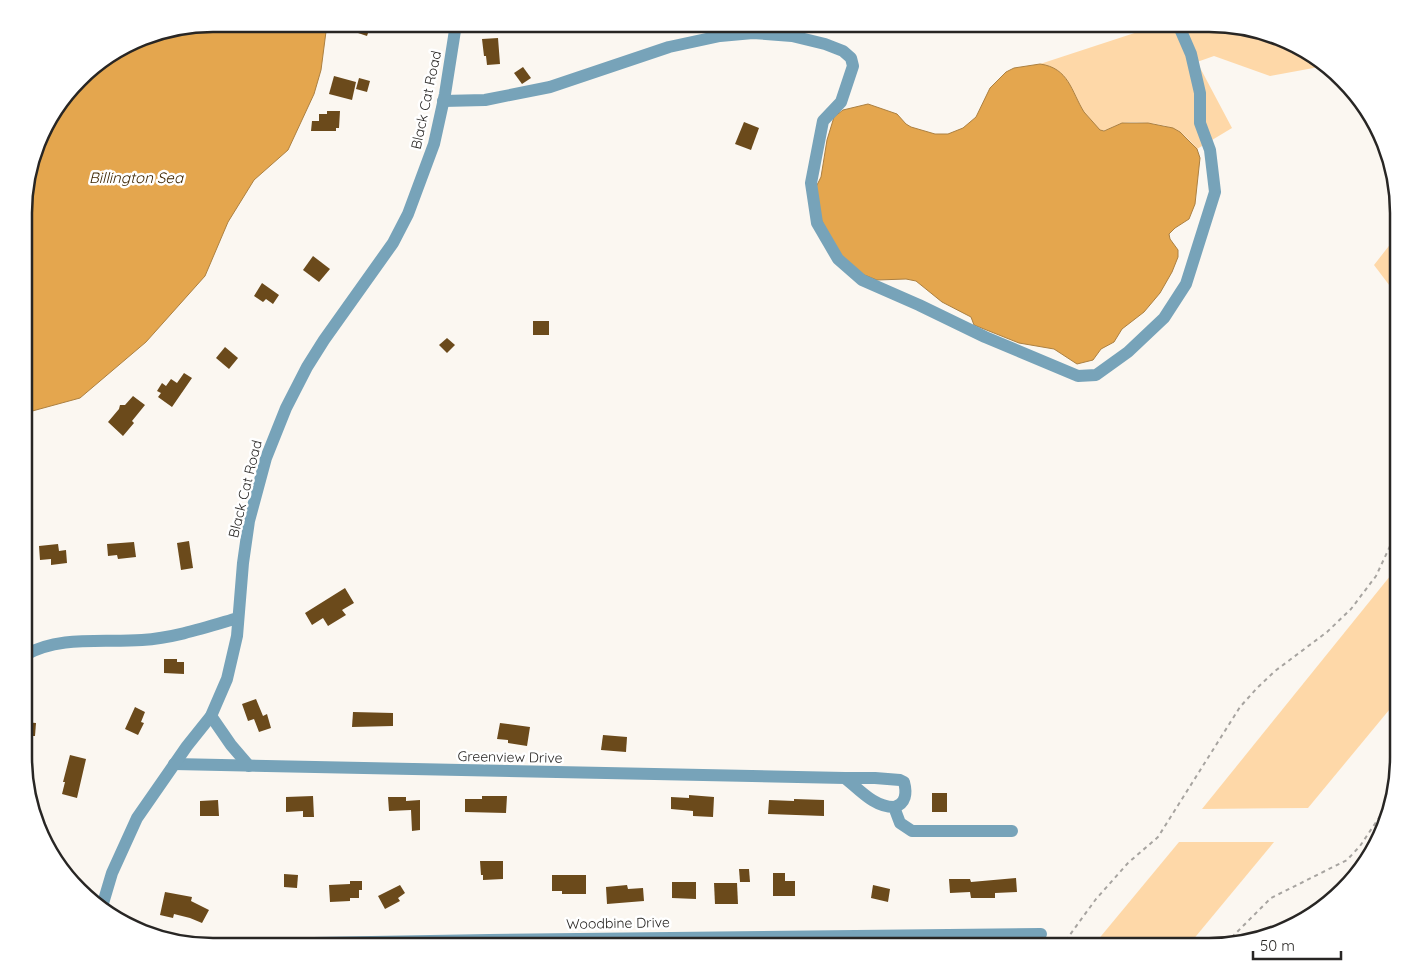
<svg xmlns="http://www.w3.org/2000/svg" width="1423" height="971" font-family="Quicksand,sans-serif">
<rect width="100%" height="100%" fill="#fbf7f1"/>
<g fill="#fed8a8">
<path d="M1162,24H1221L1271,34L1320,60L1319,67L1270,76L1214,56L1197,62L1232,128L1197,149C1192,143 1187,137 1180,132C1170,124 1135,120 1122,123C1114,125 1108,131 1100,130C1095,124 1089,118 1084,112C1071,91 1069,68 1040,64Z"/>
<polygon points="1399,233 1399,298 1374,265"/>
<polygon points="1399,565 1399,698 1308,808 1202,809"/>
<polygon points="1179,842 1274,842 1187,947 1092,947"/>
</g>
<g fill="#e4a64e" stroke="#ac8041">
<polygon points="214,24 327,24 321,70 314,94 288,150 254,180 228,222 205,276 146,342 80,398 25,413 25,189 43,129 88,71 141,38"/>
<path d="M1040,64C1069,68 1071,91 1084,112C1089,118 1095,124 1100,130L1104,131L1122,123H1148L1173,128L1180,132L1197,149L1200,158L1195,204L1189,219L1175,228L1169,234L1170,239L1178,250V257L1172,272L1160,293L1144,312L1122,329L1114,342L1101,349L1093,360L1077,364L1054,349L1019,343L974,325L971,317L942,302L916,281L906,279L877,280L857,272L841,260L819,215L816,187L821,177L827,140L834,117L843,110L868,104L897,114L906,124L911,127L935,134H948L963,128L976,117L990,88L1006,72L1014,68Z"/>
</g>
<g fill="#6b4a1b">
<polygon points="357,24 370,27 367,36 355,32"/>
<polygon points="498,38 500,64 487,65 486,56 484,56 482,39"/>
<polygon points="523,67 531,78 522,84 514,73"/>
<polygon points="334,76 356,82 352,100 329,94"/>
<polygon points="359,78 370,81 367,92 356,89"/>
<polygon points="327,111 340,111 339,128 336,128 336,131 311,131 312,121 319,121 319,114 327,114"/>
<polygon points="744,122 759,128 751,150 735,144"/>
<polygon points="313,256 330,269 319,282 303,270"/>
<polygon points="262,283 279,295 273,304 266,299 263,302 254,296"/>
<rect x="533" y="321" width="16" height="14"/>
<polygon points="447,338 455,345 447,353 439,345"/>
<polygon points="225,347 238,358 229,369 216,358"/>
<polygon points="184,373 192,378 172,407 158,397 161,393 157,391 162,383 166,386 171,379 177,383"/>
<polygon points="133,396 145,405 132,421 134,423 123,436 108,422 119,409 120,405 125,405"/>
<polygon points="189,541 193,568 181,570 177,543"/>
<polygon points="134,542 136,557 118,559 117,555 108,556 107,544"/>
<polygon points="58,544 59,551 66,550 67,563 51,565 51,559 40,560 39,546"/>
<polygon points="345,588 354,603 342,610 346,615 328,626 323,618 312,625 305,613"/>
<polygon points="164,659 177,659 177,662 184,662 184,674 164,673"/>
<polygon points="256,699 263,716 267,714 271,728 259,732 254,719 248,721 242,704"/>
<polygon points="135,707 145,712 141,722 144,723 138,735 125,729"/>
<polygon points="353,712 393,713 393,726 352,727"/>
<polygon points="25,722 36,723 35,736 25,736"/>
<polygon points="500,723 530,727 527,746 508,743 508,740 497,739"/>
<polygon points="603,735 627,737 626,752 601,750"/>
<polygon points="70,755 86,759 77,798 62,794 65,782 63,782"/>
<rect x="932" y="793" width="15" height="19"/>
<polygon points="689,795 714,797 713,817 693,816 693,811 671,809 671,797 689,798"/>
<polygon points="313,796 314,817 303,817 303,811 286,812 286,797"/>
<polygon points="482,796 507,796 506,813 465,812 465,799 482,799"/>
<polygon points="388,797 406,797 406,801 420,800 420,830 412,831 411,810 389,811"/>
<polygon points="794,799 824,800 824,816 768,814 769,800 794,801"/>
<polygon points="218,800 219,816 200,816 200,801"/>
<polygon points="480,861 503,861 503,879 483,880 483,875 481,875"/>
<polygon points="739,869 749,869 750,882 740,882"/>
<polygon points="773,873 785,873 785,881 795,881 795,896 773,896"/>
<polygon points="284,874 298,875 297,888 284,887"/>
<polygon points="552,875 586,875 586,894 562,894 562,891 552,891"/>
<polygon points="1016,878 1017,892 995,893 995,898 971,898 970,892 950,893 949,879 970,879 971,882"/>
<polygon points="350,881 362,881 362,890 359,890 359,898 350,898 350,901 330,902 329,885 350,884"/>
<polygon points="672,882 696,882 696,899 672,898"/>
<polygon points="714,883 737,883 738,904 715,904"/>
<polygon points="400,885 405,893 398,898 400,901 385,909 378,896"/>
<polygon points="627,885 628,889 643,888 644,901 607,904 606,887"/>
<polygon points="873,885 890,889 888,902 871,898"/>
<polygon points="165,892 192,897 191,901 209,910 202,923 190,918 174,914 173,918 160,915"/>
</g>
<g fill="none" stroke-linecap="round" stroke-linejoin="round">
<g stroke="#a7a4a0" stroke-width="2" stroke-dasharray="4 4" stroke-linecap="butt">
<polyline points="1226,943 1271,898 1347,860 1360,846 1393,797"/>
<polyline points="1061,947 1096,899 1128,863 1158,837 1240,707 1257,688 1275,671 1327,632 1351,609 1376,576 1399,527"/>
</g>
<g stroke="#77a3b9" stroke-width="12">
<polyline points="443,101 485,100 550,87 669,47 720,36 753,33 792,36 825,44 843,51 851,58 853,66 841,102 823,121 811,183 817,223 838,259 862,280 919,305 985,337 1078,376 1096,375 1128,352 1164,318 1186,284 1215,192 1210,150 1200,123 1200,93 1191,54 1178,24"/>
<path d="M25,655C60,635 103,643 142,640C174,638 207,627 238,618"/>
<polyline points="211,716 231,745 249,766"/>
<path d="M174,764L845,778C860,790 874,807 894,807L900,823L912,831H1012"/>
<path d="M845,778H875L900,780L904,782C907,793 906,804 894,807"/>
<polyline points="101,910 112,873 137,818 187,746 211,716 227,679 237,636 243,563 249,521 266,458 286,408 307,367 324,340 393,243 408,214 434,144 445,94 456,24"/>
<polyline points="194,945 489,940 1041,934"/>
</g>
</g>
<g text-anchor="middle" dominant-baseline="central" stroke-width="5" stroke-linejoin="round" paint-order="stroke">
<g font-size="14" fill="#282624" stroke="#fff">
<text transform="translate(426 100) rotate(-78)">Black Cat Road</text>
<text transform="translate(245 489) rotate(-76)">Black Cat Road</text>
<text transform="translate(510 757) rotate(1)">Greenview Drive</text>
<text transform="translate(618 923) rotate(-1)">Woodbine Drive</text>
</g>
<g font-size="15" font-style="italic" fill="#3d2500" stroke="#fff">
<text x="136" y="177">Billington Sea</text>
</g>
</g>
<path d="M0 0H1423V971H0ZM213 32H1209A181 181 0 0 1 1390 213V757A181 181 0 0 1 1209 938H213A181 181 0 0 1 32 757V213A181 181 0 0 1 213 32Z" fill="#fff" fill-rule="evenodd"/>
<path fill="none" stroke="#282624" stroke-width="2.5" d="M213 32H1209A181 181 0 0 1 1390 213V757A181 181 0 0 1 1209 938H213A181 181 0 0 1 32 757V213A181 181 0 0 1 213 32Z"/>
<path d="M1253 951v8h88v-8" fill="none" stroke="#282624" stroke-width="2.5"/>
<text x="1260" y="951" font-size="15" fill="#282624" stroke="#ffffff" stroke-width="4" paint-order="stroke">50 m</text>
</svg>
